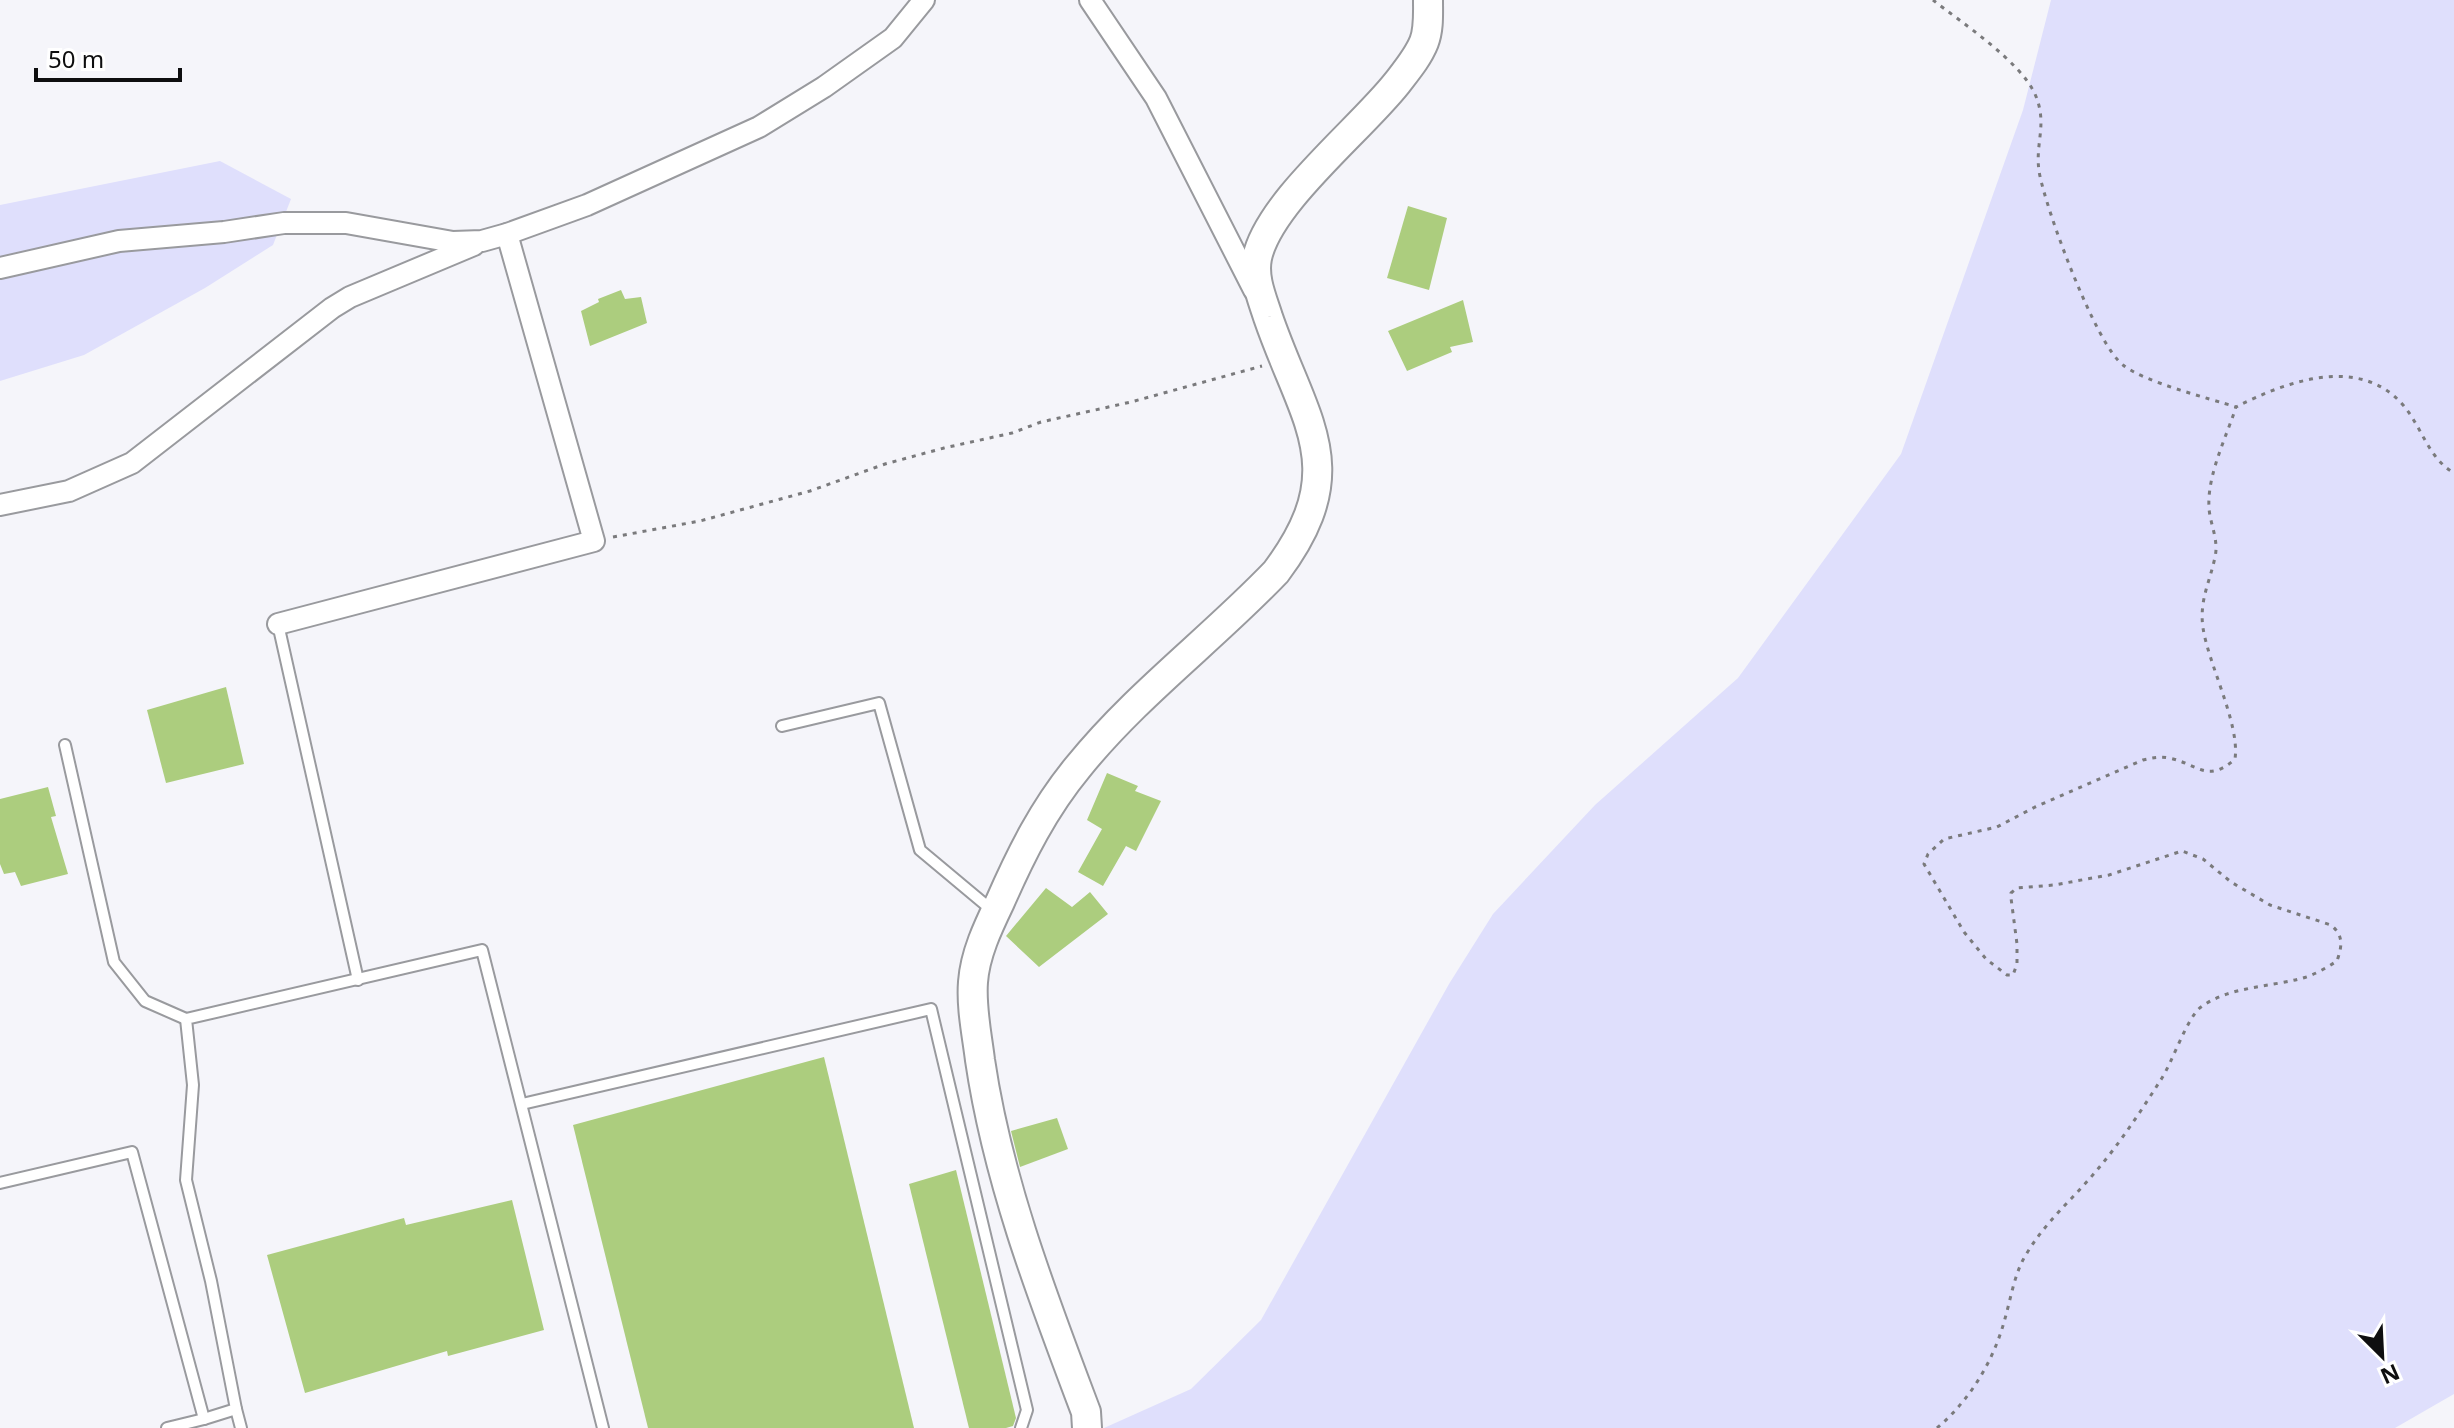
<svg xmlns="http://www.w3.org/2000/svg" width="2454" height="1428" font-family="'Noto Sans',sans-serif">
<rect width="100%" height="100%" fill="#f5f5fa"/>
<g fill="#dfdffc">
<polygon points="2051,0 2454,0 2454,1394 2395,1428 1104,1428 1191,1389 1261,1320 1449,984 1493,914 1595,805 1738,678 1901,454 2023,110"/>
<polygon points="220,161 291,199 273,245 205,288 84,355 0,381 0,205"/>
</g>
<g fill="#accd7e">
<polygon points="1408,206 1447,218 1429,290 1387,278"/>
<polygon points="621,290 625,299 641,297 647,323 590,346 581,311 599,302 598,299"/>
<polygon points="1463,300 1473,342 1450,347 1452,352 1407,371 1388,331"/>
<polygon points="226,687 244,764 166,783 147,710"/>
<polygon points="1107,773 1138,786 1135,791 1161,801 1136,851 1126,846 1103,886 1078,872 1102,829 1087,820"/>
<polygon points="48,787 56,816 51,817 68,874 21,886 15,872 4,874 0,864 0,799"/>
<polygon points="1046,888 1072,907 1090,892 1108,914 1039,967 1006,936"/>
<polygon points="824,1057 914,1428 648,1428 573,1125"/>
<polygon points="1057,1118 1068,1149 1020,1167 1011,1131"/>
<polygon points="956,1170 1016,1418 1013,1426 1006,1428 969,1428 909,1184"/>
<polygon points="512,1200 544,1330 448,1356 447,1351 305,1393 267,1255 404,1218 406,1225"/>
</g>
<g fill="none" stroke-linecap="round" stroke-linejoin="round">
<defs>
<g id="lane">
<polyline points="278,624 358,980"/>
<polyline points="782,726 879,703 920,850 993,911"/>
<polyline points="65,745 114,962 145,1001 186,1019"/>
<polyline points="522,1104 931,1009 1027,1410 1021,1428"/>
<polyline points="0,1183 132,1152 204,1419 167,1428"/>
<polyline points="236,1409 241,1428"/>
<polyline points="204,1419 236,1409 211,1281 186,1180 193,1085 186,1019 482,950 603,1428"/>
</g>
<g id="street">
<polyline points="1090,0 1156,98 1254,290"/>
<polyline points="0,268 119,241 224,232 284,223 346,223 453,242 482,241 507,234 587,205 759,127 824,87 893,38 924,0"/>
<polyline points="0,505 69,491 132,463 332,308 350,297 474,245"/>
<polyline points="278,624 594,541 507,234"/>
</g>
<path id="secondary" d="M1087,1428L1086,1412C1043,1298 998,1182 980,1060C977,1035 971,1008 973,982C975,954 988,927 1000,902C1021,854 1044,808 1078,767C1136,695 1212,639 1276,572C1354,468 1304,422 1268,317C1262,298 1253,278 1257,258C1269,202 1360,130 1397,83C1407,70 1418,57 1424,42C1429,29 1428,14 1428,0"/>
</defs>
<use href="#lane" stroke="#999a9e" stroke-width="14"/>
<use href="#street" stroke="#999a9e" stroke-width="24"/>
<use href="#secondary" stroke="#999a9e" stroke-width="32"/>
<g stroke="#7a7a7c" stroke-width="3" stroke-dasharray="4 6" stroke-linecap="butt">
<path d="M1933,0C1962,23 2020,61 2035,94C2048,124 2035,142 2039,171C2045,208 2096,345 2123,365C2144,382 2208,398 2236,407"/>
<polyline points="613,537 700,521 810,491 885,464 944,448 1012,433 1041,422 1131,402 1262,366"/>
<path d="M1937,1428C1969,1401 1993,1362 2004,1322C2011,1299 2014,1273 2027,1253C2046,1221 2074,1198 2097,1170C2120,1143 2141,1111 2160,1081C2172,1064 2187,1017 2201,1007C2228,987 2268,987 2299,979C2313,976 2326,968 2337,961C2342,946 2344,936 2331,925L2270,905L2231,882L2203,859L2182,851L2109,875L2054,885L2017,888L2011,893V898L2017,944V964L2013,975H2007L1986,959L1964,932L1924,864L1928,854L1944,839L1997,827L2035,807L2143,760C2152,758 2160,756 2169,758C2198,764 2207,784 2235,759C2240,724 2209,666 2203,628C2199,600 2210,582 2215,557C2219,540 2210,524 2209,508C2207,475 2226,438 2236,407C2285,382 2359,354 2403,405C2422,427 2428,458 2454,473"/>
</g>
<use href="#lane" stroke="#fff" stroke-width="10"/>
<use href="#street" stroke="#fff" stroke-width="20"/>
<use href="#secondary" stroke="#fff" stroke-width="28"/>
</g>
<g transform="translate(2382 1356) rotate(156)" stroke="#ffffff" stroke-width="6" paint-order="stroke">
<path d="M0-6L14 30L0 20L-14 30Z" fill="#0e0e0f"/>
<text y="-12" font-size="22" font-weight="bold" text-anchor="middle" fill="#0e0e0f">N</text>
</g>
<path d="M36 68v12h144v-12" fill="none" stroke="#0e0e0f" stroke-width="4"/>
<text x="48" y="68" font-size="24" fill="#0e0e0f" stroke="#ffffff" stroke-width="6" paint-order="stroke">50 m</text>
</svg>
